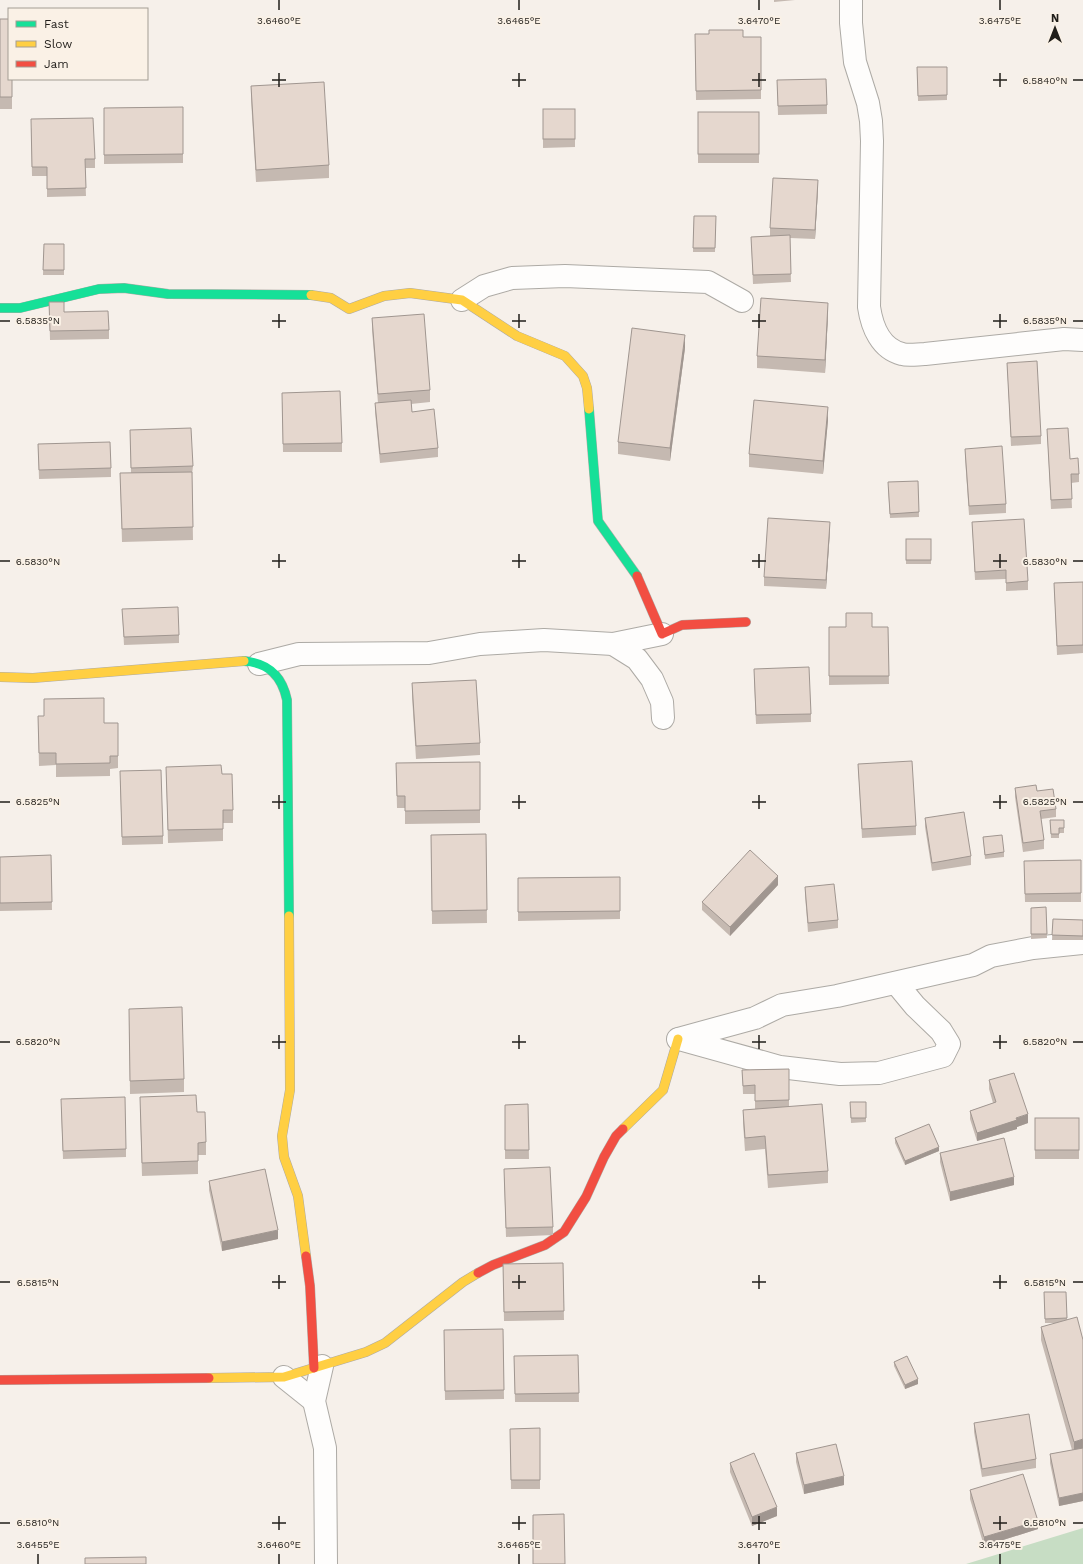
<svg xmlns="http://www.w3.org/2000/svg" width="1083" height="1564" font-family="'Work Sans',sans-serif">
<rect width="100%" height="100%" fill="#f6f0ea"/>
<polygon fill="#c7ddc4" points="1083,1528 1083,1564 966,1564"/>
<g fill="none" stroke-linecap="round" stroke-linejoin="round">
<defs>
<g id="street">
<path d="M851,0V23L855,62L868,103L871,121L872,141L869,307C872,327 881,349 902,354C909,356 918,354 925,354L1064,339L1083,340"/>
<polyline points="462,300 484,286 512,278 565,276 708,282 742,301"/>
<polyline points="613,644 662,634"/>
<polyline points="259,664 299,654 429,653 480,644 544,640 613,644 637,659 652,679 662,702 663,718"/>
<polyline points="678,1039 755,1018 782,1005 837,996 973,965 991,956 1033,948 1083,943"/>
<polyline points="679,1039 780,1067 840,1074 879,1073 943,1056 949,1044 941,1031 915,1006 896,983"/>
<polyline points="322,1366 314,1401 325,1448 326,1564"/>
<polyline points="284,1377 314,1401"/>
</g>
<g id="fast">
<polyline points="0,308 20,308 99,289 124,288 168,294 311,295"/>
<polyline points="589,409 598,521 637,576"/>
<path d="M244,661C269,663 282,676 287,700L289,916"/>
</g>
<g id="slow">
<polyline points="311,295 331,298 349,309 384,296 410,293 462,300 517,336 565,356 583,376 587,388 589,409"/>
<polyline points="0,677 33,678 244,661"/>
<polyline points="289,916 290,1090 282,1136 284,1157 298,1196 306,1256"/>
<polyline points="623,1129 663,1090 678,1039"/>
<polyline points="209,1378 284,1377 366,1352 385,1343 463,1282 478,1273"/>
</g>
<g id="jam">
<polyline points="637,576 662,634 682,625 746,622"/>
<polyline points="306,1256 310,1286 314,1368"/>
<polyline points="478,1273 493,1265 545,1245 564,1232 586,1197 604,1157 616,1136 623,1129"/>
<polyline points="0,1380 209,1378"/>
</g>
</defs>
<use href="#street" stroke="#adaaa5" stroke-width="24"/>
<use href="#fast" stroke="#adaaa5" stroke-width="10"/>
<use href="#slow" stroke="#adaaa5" stroke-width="10"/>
<use href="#jam" stroke="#adaaa5" stroke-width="10"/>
<use href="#street" stroke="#fefdfc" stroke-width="22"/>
<use href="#fast" stroke="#16e098" stroke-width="9"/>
<use href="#slow" stroke="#ffcf43" stroke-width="9"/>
<use href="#jam" stroke="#f24e42" stroke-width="9"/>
</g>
<g fill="#c5b9b1">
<polygon points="774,0 795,0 774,2"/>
<polygon points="0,19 12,79 12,109 0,109"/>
<polygon points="695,34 709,34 743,37 761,37 761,99 696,100"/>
<polygon points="917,67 947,67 947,100 918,101"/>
<polygon points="777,80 827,105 827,114 778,115"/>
<polygon points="251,86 329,165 329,178 256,182 251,99"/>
<polygon points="183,107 183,163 104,164 104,108"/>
<polygon points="543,109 575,109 575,147 543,148"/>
<rect x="698" y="112" width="61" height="51"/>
<polygon points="31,128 95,159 95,168 85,168 86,196 47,197 47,176 32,176"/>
<polygon points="818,189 815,239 790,238 791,282 753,284 751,237 770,236 770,228"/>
<polygon points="694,216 716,216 715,252 693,252"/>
<polygon points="44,244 64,244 64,275 43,275"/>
<polygon points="49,302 64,312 109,330 109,339 50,340"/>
<polygon points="828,315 825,373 757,368 757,356"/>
<polygon points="372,318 430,390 430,402 411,404 412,412 438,448 438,457 380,463 375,412 375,403 378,403 372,330"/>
<polygon points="685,348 670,461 618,454 618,442"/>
<polygon points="1007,363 1041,436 1041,444 1011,446"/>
<polygon points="282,402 342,443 342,452 283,452"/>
<polygon points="828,420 823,474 749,467 749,454"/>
<polygon points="1047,429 1070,459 1079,474 1079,482 1071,483 1072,508 1051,509"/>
<polygon points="130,430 193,466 192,475 193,540 122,542 120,473 131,473"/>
<polygon points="38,444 111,468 111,477 39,479"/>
<polygon points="965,449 1006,504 1006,513 969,515 965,457"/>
<polygon points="918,481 919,517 890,518 888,487"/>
<polygon points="972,522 1028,581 1028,590 1006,591 1006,579 975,580"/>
<polygon points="830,530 826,589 764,586 764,577"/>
<rect x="906" y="539" width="25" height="25"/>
<polygon points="1083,582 1083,653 1057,655 1054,583"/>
<polygon points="122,609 179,635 179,643 124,645"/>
<polygon points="829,627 888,627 889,684 829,685"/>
<polygon points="754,678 811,714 811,722 756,724"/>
<polygon points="412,683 480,743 480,755 416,759 412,696"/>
<polygon points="44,699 104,723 118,756 118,768 110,769 110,776 56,777 56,765 39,766 38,716 44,716"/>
<polygon points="480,762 480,823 405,824 405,808 397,808 396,763"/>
<polygon points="858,764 916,826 916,835 862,838"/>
<polygon points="166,767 222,774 233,810 233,823 223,823 223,841 168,843"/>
<polygon points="120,780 163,836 163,844 122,845"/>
<polygon points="1015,788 1037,791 1056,809 1056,817 1041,819 1044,840 1044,849 1023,852 1015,797"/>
<polygon points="925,818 971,856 971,865 932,871 925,827"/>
<polygon points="1050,820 1064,820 1064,833 1059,833 1059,838 1051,838"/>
<polygon points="486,834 487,923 432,924 431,835"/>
<polygon points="983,837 1004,852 1004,857 985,859"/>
<polygon points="51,855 52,910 0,911 0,857"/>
<polygon points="1081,860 1081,902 1025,902 1024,861"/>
<polygon points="620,877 620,919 518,921 518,878"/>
<polygon points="778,885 730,936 702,910 702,902"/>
<polygon points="805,887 838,920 838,928 808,932 805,895"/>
<polygon points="1046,907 1047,938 1031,939 1031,908"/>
<polygon points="1053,919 1083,920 1083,940 1052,940"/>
<polygon points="129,1009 184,1079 184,1092 130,1094"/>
<polygon points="789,1069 789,1106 828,1171 828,1183 768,1188 765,1149 745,1151 743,1123 743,1110 755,1109 755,1094 743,1094 742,1070"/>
<polygon points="989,1080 1028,1123 1017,1127 1017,1129 977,1141 970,1119 970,1111 993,1103 989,1089"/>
<polygon points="850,1102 866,1102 866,1122 851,1123"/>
<polygon points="528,1104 529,1159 505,1159 505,1105"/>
<polygon points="61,1107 126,1149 126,1157 63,1159"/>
<polygon points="140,1109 206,1142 206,1155 198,1155 198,1174 142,1176"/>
<rect x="1035" y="1118" width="44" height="41"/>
<polygon points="895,1138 939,1151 905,1165 895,1143"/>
<polygon points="940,1153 1014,1185 950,1201 940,1162"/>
<polygon points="504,1177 553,1227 553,1235 506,1237"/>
<polygon points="209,1181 278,1239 222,1251 209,1190"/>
<polygon points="563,1263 564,1320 504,1321 503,1264"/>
<polygon points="1044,1292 1067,1318 1083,1501 1059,1506 1050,1463 1050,1454 1072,1450 1041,1340 1041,1327 1056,1323 1045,1323"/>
<polygon points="503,1329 504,1399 445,1400 444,1330"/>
<polygon points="578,1355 579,1402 515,1402 514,1356"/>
<polygon points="894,1362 918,1384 905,1389 894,1366"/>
<polygon points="974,1423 1036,1459 1036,1468 982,1477 974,1432"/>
<polygon points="540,1428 540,1489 511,1489 510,1429"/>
<polygon points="796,1453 844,1485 804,1494 796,1462"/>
<polygon points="730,1463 777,1516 752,1526 730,1472"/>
<polygon points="970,1490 1038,1529 984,1546 970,1499"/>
</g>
<g fill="#a09690">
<polygon points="818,180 818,189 815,239 815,230"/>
<polygon points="828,303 828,315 825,373 825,360"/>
<polygon points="685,335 685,348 670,461 670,448"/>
<polygon points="828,407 828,420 823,474 823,461"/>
<polygon points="830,522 830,530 826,589 826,580"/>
<polygon points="778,876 778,885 730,936 730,927"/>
<polygon points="1028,1114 1028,1123 1017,1127 1017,1129 977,1141 977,1133"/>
<polygon points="939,1147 939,1151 905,1165 905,1161"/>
<polygon points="1014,1177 1014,1185 950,1201 950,1192"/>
<polygon points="278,1230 278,1239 222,1251 222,1242"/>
<polygon points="918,1379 918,1384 905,1389 905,1385"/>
<polygon points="1083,1439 1083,1452 1074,1454 1074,1442"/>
<polygon points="844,1476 844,1485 804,1494 804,1485"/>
<polygon points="1083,1493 1083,1501 1059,1506 1059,1498"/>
<polygon points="777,1507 777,1516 752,1526 752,1517"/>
<polygon points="1038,1521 1038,1529 984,1546 984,1537"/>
</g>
<g fill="#e5d7ce" stroke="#a09690">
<polygon points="0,19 9,19 9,79 12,79 12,97 0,97"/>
<polygon points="709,30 743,30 743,37 761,37 761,90 696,91 695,34 709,34"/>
<polygon points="917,67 947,67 947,95 918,96"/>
<polygon points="826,79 827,105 778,106 777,80"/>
<polygon points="324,82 329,165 256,170 251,86"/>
<polygon points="183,107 183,154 104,155 104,108"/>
<rect x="543" y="109" width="32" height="30"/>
<rect x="698" y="112" width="61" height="42"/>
<polygon points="93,118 95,159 85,159 86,188 47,189 47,167 32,167 31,119"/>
<polygon points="773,178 818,180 815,230 770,228"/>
<polygon points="694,216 716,216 715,248 693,248"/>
<polygon points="790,235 791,274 753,275 751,237"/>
<polygon points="44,244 64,244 64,270 43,270"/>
<polygon points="761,298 828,303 825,360 757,356"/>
<polygon points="49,302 64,302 64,312 108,311 109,330 50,331"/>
<polygon points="424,314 430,390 378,394 372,318"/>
<polygon points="632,328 685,335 670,448 618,442"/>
<polygon points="1037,361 1041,436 1011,437 1007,363"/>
<polygon points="340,391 342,443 283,444 282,393"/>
<polygon points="411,400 412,412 434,409 438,448 380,454 375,403"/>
<polygon points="754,400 828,407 823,461 749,454"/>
<polygon points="191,428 193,466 131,468 130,430"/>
<polygon points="1068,428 1070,459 1078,458 1079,474 1071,474 1072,499 1051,500 1047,429"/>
<polygon points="110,442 111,468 39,470 38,444"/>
<polygon points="1002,446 1006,504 969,506 965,449"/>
<polygon points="192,472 193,527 122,529 120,473"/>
<polygon points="918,481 919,512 890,514 888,482"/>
<polygon points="768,518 830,522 826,580 764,577"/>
<polygon points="1024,519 1028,581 1006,583 1006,570 975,572 972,522"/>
<rect x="906" y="539" width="25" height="21"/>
<polygon points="1083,582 1083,645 1057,646 1054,583"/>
<polygon points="178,607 179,635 124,637 122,609"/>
<polygon points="846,613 872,613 872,627 888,627 889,676 829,676 829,627 846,627"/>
<polygon points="809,667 811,714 756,715 754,669"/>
<polygon points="476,680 480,743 416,746 412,683"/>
<polygon points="104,698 104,723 118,723 118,756 110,756 110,763 56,764 56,753 39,753 38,716 44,716 44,699"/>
<polygon points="912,761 916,826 862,829 858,764"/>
<polygon points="480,762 480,810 405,811 405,796 397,796 396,763"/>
<polygon points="221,765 222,774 232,774 233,810 223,810 223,829 168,830 166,767"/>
<polygon points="161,770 163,836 122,837 120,771"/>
<polygon points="1036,785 1037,791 1053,789 1056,809 1040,811 1044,840 1023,843 1015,788"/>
<polygon points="964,812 971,856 932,863 925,818"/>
<polygon points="1050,820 1064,820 1064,828 1059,828 1059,834 1051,834"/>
<polygon points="486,834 487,910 432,911 431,835"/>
<polygon points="1002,835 1004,852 985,855 983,837"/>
<polygon points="750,850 778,876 730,927 702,902"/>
<polygon points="51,855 52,902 0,903 0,857"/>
<polygon points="1081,860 1081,893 1025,894 1024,861"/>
<polygon points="620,877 620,911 518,912 518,878"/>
<polygon points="834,884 838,920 808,923 805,887"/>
<polygon points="1046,907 1047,934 1031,934 1031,908"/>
<polygon points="1053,919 1083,920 1083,936 1052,935"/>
<polygon points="182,1007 184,1079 130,1081 129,1009"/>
<polygon points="789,1069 789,1100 755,1101 755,1085 743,1086 742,1070"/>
<polygon points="1014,1073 1028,1114 1016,1118 1017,1120 977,1133 970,1111 996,1102 989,1080"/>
<polygon points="196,1095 197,1112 205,1112 206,1142 198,1143 198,1161 142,1163 140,1097"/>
<polygon points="125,1097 126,1149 63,1151 61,1099"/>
<polygon points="850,1102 866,1102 866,1118 851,1118"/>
<polygon points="528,1104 529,1150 505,1150 505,1105"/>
<polygon points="822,1104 828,1171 768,1175 765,1136 745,1138 743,1110"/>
<rect x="1035" y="1118" width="44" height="32"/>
<polygon points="929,1124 939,1147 905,1161 895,1138"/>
<polygon points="1004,1138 1014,1177 950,1192 940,1153"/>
<polygon points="550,1167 553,1227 506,1228 504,1169"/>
<polygon points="265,1169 278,1230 222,1242 209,1181"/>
<polygon points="563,1263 564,1311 504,1312 503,1264"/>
<polygon points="1044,1292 1066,1292 1067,1318 1045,1319"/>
<polygon points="1077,1317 1083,1340 1083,1439 1074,1442 1041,1327"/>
<polygon points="503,1329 504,1390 445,1391 444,1330"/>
<polygon points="578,1355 579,1393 515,1394 514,1356"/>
<polygon points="907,1356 918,1379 905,1385 894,1362"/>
<polygon points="1029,1414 1036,1459 982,1469 974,1423"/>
<polygon points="540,1428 540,1480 511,1480 510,1429"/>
<polygon points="836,1444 844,1476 804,1485 796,1453"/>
<polygon points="1083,1448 1083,1493 1059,1498 1050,1454"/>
<polygon points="754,1453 777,1507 752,1517 730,1463"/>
<polygon points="1023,1474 1038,1521 984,1537 970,1490"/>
<polygon points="564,1514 565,1564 533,1564 533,1515"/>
<polygon points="146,1557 146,1564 85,1564 85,1558"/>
</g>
<path fill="none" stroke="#211e1a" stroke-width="1.5" d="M279,0V10M519,0V10M759,0V10M1000,0V10M279,73V87M519,73V87M759,73V87M1000,73V87M272,80H286M512,80H526M752,80H766M993,80H1007M1073,80H1083M279,314V328M519,314V328M759,314V328M1000,314V328M0,321H10M272,321H286M512,321H526M752,321H766M993,321H1007M1073,321H1083M279,554V568M519,554V568M759,554V568M1000,554V568M0,561H10M272,561H286M512,561H526M752,561H766M993,561H1007M1073,561H1083M279,795V809M519,795V809M759,795V809M1000,795V809M0,802H10M272,802H286M512,802H526M752,802H766M993,802H1007M1073,802H1083M279,1035V1049M519,1035V1049M759,1035V1049M1000,1035V1049M0,1042H10M272,1042H286M512,1042H526M752,1042H766M993,1042H1007M1073,1042H1083M279,1275V1289M519,1275V1289M759,1275V1289M1000,1275V1289M0,1282H10M272,1282H286M512,1282H526M752,1282H766M993,1282H1007M1073,1282H1083M279,1516V1530M519,1516V1530M759,1516V1530M1000,1516V1530M0,1523H10M272,1523H286M512,1523H526M752,1523H766M993,1523H1007M1073,1523H1083M38,1554V1564M279,1554V1564M519,1554V1564M759,1554V1564M1000,1554V1564"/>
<g font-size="10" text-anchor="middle" fill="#211e1a" stroke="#faf1e6" stroke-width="4" stroke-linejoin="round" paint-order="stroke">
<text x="279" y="24">3.6460°E</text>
<text x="519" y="24">3.6465°E</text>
<text x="759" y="24">3.6470°E</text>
<text x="1000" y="24">3.6475°E</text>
<text x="1045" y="84">6.5840°N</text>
<text x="38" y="324">6.5835°N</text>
<text x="1045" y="324">6.5835°N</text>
<text x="38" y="565">6.5830°N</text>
<text x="1045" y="565">6.5830°N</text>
<text x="38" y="805">6.5825°N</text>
<text x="1045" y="805">6.5825°N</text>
<text x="38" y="1045">6.5820°N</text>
<text x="1045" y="1045">6.5820°N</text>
<text x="38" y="1286">6.5815°N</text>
<text x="1045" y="1286">6.5815°N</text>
<text x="38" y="1526">6.5810°N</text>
<text x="1045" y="1526">6.5810°N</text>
<text x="38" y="1548">3.6455°E</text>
<text x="279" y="1548">3.6460°E</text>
<text x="519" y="1548">3.6465°E</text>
<text x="759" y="1548">3.6470°E</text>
<text x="1000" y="1548">3.6475°E</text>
</g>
<rect x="8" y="8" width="140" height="72" fill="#faf1e6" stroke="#a39d94"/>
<rect x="16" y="21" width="20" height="6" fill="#16e098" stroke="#a39d94"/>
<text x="44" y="28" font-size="12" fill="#211e1a">Fast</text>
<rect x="16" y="41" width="20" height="6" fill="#ffcf43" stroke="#a39d94"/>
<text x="44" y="48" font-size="12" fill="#211e1a">Slow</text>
<rect x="16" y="61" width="20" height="6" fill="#f24e42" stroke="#a39d94"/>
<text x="44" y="68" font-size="12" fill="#211e1a">Jam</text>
<g transform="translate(1055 28)" stroke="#faf1e6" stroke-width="3" paint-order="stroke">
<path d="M0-3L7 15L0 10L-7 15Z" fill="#211e1a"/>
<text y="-6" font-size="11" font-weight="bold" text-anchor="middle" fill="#211e1a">N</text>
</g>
</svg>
